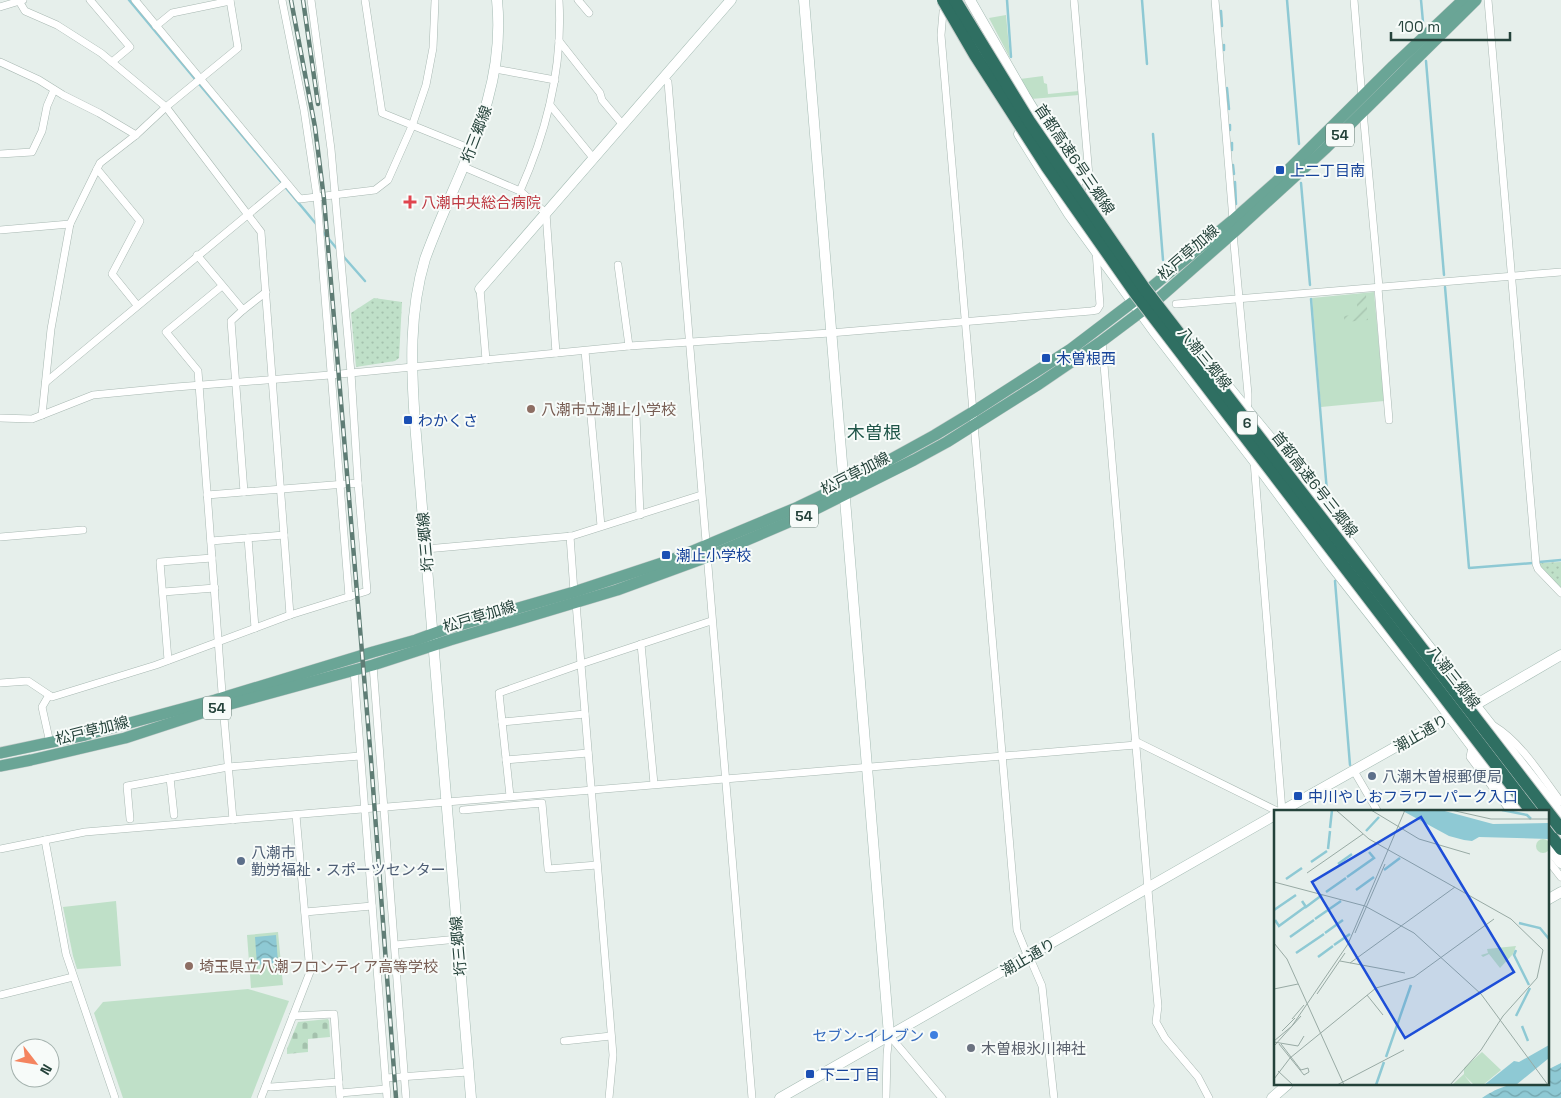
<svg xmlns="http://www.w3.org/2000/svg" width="1561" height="1098" font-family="'Space Grotesk','Noto Sans JP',sans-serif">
<defs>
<pattern id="cemetery-stones" width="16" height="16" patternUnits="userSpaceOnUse" patternTransform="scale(1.25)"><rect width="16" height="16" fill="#bfe0c8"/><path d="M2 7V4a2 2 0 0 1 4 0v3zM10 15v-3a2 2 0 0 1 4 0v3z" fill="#a4c1ad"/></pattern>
<pattern id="park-dots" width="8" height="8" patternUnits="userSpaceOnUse" patternTransform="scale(1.25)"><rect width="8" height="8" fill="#bfe0c8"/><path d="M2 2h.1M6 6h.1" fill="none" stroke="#a4c1ad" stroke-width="1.8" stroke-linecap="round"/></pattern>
<pattern id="garden-furrows" width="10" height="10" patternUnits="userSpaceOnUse" patternTransform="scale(1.25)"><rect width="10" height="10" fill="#bfe0c8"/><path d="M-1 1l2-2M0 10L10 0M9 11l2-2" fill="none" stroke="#a4c1ad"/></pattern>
<pattern id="water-waves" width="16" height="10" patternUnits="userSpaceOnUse" patternTransform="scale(1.25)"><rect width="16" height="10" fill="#8ec9d4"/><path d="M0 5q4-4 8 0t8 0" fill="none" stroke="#74a5ad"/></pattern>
</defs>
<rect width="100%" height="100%" fill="#e6efeb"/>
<g fill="#bfe0c8">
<polygon points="1006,15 1010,58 989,18"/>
<polygon points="1043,76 1044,83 1047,84 1048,94 1079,91 1079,95 1031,99 1020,79"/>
<polygon points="1374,292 1384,401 1321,407 1312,298"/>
<polygon points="116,901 121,966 77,969 73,956 63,907"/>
<polygon points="278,932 283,985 251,988 247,935"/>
<polygon points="248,989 289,1001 251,1098 123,1098 94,1013 103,1002"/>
</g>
<polygon fill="url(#cemetery-stones)" points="328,1019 329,1021 330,1037 308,1039 308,1052 287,1054 287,1049 298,1022"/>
<g fill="url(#park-dots)">
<polygon points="374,298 402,302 399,358 395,361 356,367 351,313"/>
<polygon points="1561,562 1561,589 1539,566 1539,563"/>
</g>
<polygon fill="url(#garden-furrows)" points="1356,295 1366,295 1368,320 1344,322 1344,316 1358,314"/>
<g fill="url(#water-waves)">
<polygon points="276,935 278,963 257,965 255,937"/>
<path d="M1561,1063V1098H1482C1508,1081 1518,1084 1547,1084V1070Z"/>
</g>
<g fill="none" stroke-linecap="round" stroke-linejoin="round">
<g stroke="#8ec9d4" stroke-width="2.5">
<polyline points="129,0 317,225"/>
<polyline points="1007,0 1011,57"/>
<polyline points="1142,0 1147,64"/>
<polyline points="1287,0 1299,144"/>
<polyline points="1421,0 1423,22"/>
<polyline points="1221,11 1222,26"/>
<polyline points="1224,45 1224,50"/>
<polyline points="1426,61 1444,275"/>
<polyline points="1227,88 1229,109"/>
<polyline points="1230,125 1230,130"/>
<polyline points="1153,134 1163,260"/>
<polyline points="1232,143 1232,150"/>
<polyline points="1233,165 1234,174"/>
<polyline points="1235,182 1236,204"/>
<polyline points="1301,183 1310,285"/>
<polyline points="322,231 338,250"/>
<polyline points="343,256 365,281"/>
<polyline points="1445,287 1469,568 1533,563"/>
<polyline points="1311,299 1328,504"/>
<polyline points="1539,562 1561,560"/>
<polyline points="1335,581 1350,765"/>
</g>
<defs>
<g id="street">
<polyline points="90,0 130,47 112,62"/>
<polyline points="135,0 300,199 375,190 388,180 412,126 426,85 433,48 435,1"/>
<polyline points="282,0 304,110 317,197 349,597"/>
<polyline points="311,0 331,149 351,373 358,483"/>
<polyline points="365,0 382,113 471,149"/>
<polyline points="578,0 589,13"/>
<polyline points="1074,0 1090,188 1087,197 1082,202"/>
<polyline points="1215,0 1233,220"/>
<polyline points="1354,0 1362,98"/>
<polyline points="1488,0 1536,564 1538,569 1561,593"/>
<polyline points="19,1 25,11 57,25 101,53 166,107 261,232 290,615"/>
<polyline points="0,7 23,0"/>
<polyline points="943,12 941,35 1017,930 1028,957"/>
<polyline points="156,26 172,13 230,1"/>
<polyline points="559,41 600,93 602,100 623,125"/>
<polyline points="0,62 39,80 63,95 99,113 136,135"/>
<polyline points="495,69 555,80"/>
<polyline points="663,78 668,82 752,1098"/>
<polyline points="550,105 594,159"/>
<polyline points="1363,111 1379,287"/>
<polyline points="0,154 32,152 42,131 47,106 54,90"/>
<polyline points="464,167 520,191 546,213 556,353"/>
<polyline points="97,169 140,221 112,274 137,305"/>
<path d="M520,191C547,131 563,67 559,0"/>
<polyline points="0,230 70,224"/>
<polyline points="1233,233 1248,394 1248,404 1246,408"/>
<polyline points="197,255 243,310 266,292"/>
<polyline points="618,265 629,346"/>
<polyline points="222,286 166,332 198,371 223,706 233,820"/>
<polyline points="1378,288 1389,420"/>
<polyline points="480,289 486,360"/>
<polyline points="1176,304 1561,272"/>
<polyline points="243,310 231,321 244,492"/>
<polyline points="1102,341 1156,985 1158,1006 1156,1022 1165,1038 1198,1077 1209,1098"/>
<polyline points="585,351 601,526"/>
<polyline points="46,382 286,183"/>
<polyline points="42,415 51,329 70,224 97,169 100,163 136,135 166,107 238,48 230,0"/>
<polyline points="636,415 640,515"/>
<polyline points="0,418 32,419 93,395 176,387 330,375 629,346 830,333 1091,311 1097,310 1100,305 1096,251"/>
<polyline points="1254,461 1282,811"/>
<polyline points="570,536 574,592"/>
<polyline points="0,537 83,530"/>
<polyline points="248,538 255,628"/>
<polyline points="211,541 284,535"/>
<polyline points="426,549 572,536 701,495"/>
<polyline points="163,592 215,588"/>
<polyline points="576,603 613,1055 609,1098"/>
<polyline points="641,644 654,784"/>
<polyline points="168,660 160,562 212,558"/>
<polyline points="373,665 406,1098"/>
<polyline points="354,670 387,1098"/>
<polyline points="0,683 28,681 52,697 156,665 290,615 367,591 358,483 207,495"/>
<polyline points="49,695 42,707 50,743"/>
<polyline points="502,722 585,714"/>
<path d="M1494,726C1521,742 1542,777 1561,802"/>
<polyline points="1135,741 1279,812"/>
<polyline points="1472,747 1470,757 1511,812"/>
<polyline points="506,760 588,753"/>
<polyline points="1354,771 1378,812"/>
<polyline points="170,778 174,815"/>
<polyline points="510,796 499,693 581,664 711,621"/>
<polyline points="463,810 542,803 548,869 597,865"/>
<polyline points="130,819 127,786 228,767 360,756"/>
<polyline points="45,840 66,954 115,1098"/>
<polyline points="0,849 85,832 1136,745"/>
<polyline points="1547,859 1561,877"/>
<polyline points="305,912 372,906"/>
<polyline points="395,945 458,939"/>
<polyline points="1029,956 1042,986 1054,1098"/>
<polyline points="0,995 73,977"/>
<polyline points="293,1016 334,1014 340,1098"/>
<polyline points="889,1035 942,1098"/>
<polyline points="564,1041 611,1036"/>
<polyline points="386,1078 468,1072"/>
<polyline points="266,1086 271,1087 339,1082"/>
<polyline points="340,1093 386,1089"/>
<polyline points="261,1098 310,972 296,815"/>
<polyline points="886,1098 887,1054 889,1035"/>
</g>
<g id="secondary">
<polyline points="804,0 889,1035"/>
<polyline points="970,0 1025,96 1078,182"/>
<polyline points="1019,134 1069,214 1156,334 1254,461 1331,565 1435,697 1521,812"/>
<polyline points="480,289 731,0"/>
<polyline points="1217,373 1282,452 1405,616 1561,814"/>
<polyline points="1470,708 1561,655"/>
<polyline points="1280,812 1454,714"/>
<polyline points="1547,846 1561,863"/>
<polyline points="1547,900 1561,892"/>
<path d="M471,1098L415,423C411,367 409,312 425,259C457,170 507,99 497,0"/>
<polyline points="780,1098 1275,815"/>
<polyline points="1272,1098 1288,1084"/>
</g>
<g id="primary">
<polyline points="0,753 85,735 215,700 373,652 416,640 449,628 574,592 671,560 798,507 844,485 935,435 973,412 1071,349 1142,295 1233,220 1276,182 1393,66 1463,0"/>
<polyline points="0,766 31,760 125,738 223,706 373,665 450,640 617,590 707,557 796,519 914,460 947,442 1039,384 1102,341 1158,299 1233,233 1325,149 1476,0"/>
</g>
<polyline id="highway" points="1547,831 1561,849"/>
</defs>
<use href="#street" stroke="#a8b8b2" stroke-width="8"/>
<use href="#secondary" stroke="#a4bbb3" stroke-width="11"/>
<use href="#primary" stroke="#c2cac8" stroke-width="12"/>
<use href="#highway" stroke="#c2cac8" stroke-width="14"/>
<use href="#street" stroke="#fff" stroke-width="7"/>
<use href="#secondary" stroke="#fff" stroke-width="10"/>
<use href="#primary" stroke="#6aa596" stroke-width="11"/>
<use href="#highway" stroke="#2f6f62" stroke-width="12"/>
<defs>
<g id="rail">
<polyline points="291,0 315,127 324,199 371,760 396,1098"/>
<polyline points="303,0 318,104"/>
</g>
</defs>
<use href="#rail" stroke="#5f7d75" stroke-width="4.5"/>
<use href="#rail" stroke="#f7fbf9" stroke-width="2.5" stroke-dasharray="8" stroke-linecap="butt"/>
<defs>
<g id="highway-bridge">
<polyline points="943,0 975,55 1047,167 1136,294 1532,812"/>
<polyline points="955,0 1029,121 1144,288 1561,829"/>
</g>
</defs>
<use href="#highway-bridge" stroke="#c2cac8" stroke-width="14" stroke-linecap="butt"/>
<use href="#highway-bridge" stroke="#2f6f62" stroke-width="12"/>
</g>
<g fill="#1a4fb4" stroke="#f7fbf9" stroke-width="2">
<rect x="1275" y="165" width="10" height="10" rx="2.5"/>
<rect x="1041" y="353" width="10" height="10" rx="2.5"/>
<rect x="403" y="415" width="10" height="10" rx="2.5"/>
<rect x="661" y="550" width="10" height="10" rx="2.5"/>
<rect x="1293" y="791" width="10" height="10" rx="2.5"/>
<rect x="805" y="1069" width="10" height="10" rx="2.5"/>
</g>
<path fill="#e0444e" stroke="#f7fbf9" stroke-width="2" d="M407.5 194.5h5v5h5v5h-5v5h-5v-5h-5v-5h5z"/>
<g fill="#8d6e63" stroke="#f7fbf9" stroke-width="2">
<circle cx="531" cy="409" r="5"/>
<circle cx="189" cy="966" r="5"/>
</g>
<g fill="#5c6f8a" stroke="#f7fbf9" stroke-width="2">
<circle cx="1372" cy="776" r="5"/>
<circle cx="241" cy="861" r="5"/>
</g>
<circle fill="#3f7fe0" stroke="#f7fbf9" stroke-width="2" cx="934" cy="1035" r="5"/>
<circle fill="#6b7280" stroke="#f7fbf9" stroke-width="2" cx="971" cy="1048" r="5"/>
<g text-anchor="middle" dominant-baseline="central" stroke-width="4" stroke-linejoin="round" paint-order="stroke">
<g fill="#f7fbf9" stroke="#637a73" stroke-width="1">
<rect x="1326" y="123.5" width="28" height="23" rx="4"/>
<rect x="1237" y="411.5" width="20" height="23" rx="4"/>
<rect x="790" y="504.5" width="28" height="23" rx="4"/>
<rect x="203" y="696.5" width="28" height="23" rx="4"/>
</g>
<g font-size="14" font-weight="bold" fill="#24423a">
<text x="1340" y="135">54</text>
<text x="1247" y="423">6</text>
<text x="804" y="516">54</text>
<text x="217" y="708">54</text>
</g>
<g font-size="15" fill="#24423a" stroke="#f7fbf9">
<text transform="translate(476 134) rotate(-69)">垳三郷線</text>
<text transform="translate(1075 159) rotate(56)">首都高速6号三郷線</text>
<text transform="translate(1188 252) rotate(-41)">松戸草加線</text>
<text transform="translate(1205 358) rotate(51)">八潮三郷線</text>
<text transform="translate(855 473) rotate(-27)">松戸草加線</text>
<text transform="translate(1315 484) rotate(52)">首都高速6号三郷線</text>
<text transform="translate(425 542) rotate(-95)">垳三郷線</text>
<text transform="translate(479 616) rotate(-17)">松戸草加線</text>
<text transform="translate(1454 677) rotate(52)">八潮三郷線</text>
<text transform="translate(92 730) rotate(-14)">松戸草加線</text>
<text transform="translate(1421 733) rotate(-30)">潮止通り</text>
<text transform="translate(458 946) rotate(-95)">垳三郷線</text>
<text transform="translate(1028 957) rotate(-30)">潮止通り</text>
</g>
<g font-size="15" fill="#164399" stroke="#f7fbf9" text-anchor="start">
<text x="1290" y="170">上二丁目南</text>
<text x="1056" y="358">木曽根西</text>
<text x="418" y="420">わかくさ</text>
<text x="676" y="555">潮止小学校</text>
<text x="1308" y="796">中川やしおフラワーパーク入口</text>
<text x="820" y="1074">下二丁目</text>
</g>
<g font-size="15" fill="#be3a42" stroke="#f7fbf9" text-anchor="start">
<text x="421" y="202">八潮中央総合病院</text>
</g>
<g font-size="15" fill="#785e54" stroke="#f7fbf9" text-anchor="start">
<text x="541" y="409">八潮市立潮止小学校</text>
<text x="199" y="966">埼玉県立八潮フロンティア高等学校</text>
</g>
<g font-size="15" fill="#4e5e75" stroke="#f7fbf9" text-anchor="start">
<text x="1382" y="776">八潮木曽根郵便局</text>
<text x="251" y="852">八潮市<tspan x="251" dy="17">勤労福祉・スポーツセンター</tspan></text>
</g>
<g font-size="15" fill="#366cbe" stroke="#f7fbf9" text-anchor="end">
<text x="924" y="1035">セブン-イレブン</text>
</g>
<g font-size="15" fill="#5b616d" stroke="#f7fbf9" text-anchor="start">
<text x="981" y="1048">木曽根氷川神社</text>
</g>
<g font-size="18" fill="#1f5548" stroke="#f7fbf9">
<text x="874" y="432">木曽根</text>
</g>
</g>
<g transform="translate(1274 810)">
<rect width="275" height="275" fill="#e6efeb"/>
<path d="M242,136L239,144L226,158L215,144L209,147L207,145L214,143L213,139Z" fill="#bfe0c8"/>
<path d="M262 36a7 7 0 1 1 14 0a7 7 0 1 1-14 0Z" fill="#bfe0c8"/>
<path d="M208,242L227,260L209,275H200L190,265L198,275H178L190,264V258Z" fill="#bfe0c8"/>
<path d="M127,0H167L219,14L275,13V29L205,27L198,31L190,30L175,26ZM275,235V248L242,275H210L240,251L245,252Z" fill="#8ec9d4"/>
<path fill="none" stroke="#8ec9d4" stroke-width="2.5" d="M228,0L253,5L257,9M56,18L58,0M92,21L105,7M54,39L56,21M37,52L53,41M64,54L78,44M110,60L126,48M73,67L100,48L95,42M12,69L28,58M82,80L100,67M52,82L72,68M28,91L32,97L48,85M0,100L22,85M41,109L67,91M1,110L5,116L31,97M245,113L266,118L275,129M51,123L69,110M16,127L40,110M60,135L76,124M242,140L240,145L255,175M22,143L50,124M44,147L59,136M242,206L256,178M248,216L254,231M112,247L137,175M102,275L110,252"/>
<path fill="none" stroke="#98aaa4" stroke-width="1" d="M62,0L95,29L237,109L269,140L263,168L229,206L207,240L176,275M97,0L145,29L196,44M177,0L217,9H275M33,63L89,24M0,72L91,96L140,123L207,184L274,275M81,123L111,54M0,133L13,149L70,275M66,151L131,163M76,153L181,77M0,179L24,174M43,184L71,143M93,185L109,205M18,209L30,195M8,221L21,208M0,231L18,216L74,134L131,0M0,232L24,236L30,226M5,234L30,265L35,262L34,258L27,260L7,234M0,236L27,206M4,261L19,275M0,269L16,248L102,178L140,167L220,109M63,275L130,240"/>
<path fill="#1d4ed8" fill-opacity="0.15" stroke="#1d4ed8" stroke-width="2.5" d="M147,7L240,162L131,228L38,72Z"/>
<rect width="275" height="275" fill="none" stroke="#24423a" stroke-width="2.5"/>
</g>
<g transform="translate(35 1063) rotate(121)"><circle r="24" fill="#f7fbf9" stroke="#a3b1ad"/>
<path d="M0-4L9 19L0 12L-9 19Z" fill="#f4845f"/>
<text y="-8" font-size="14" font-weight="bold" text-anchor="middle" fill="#24423a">N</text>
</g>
<path d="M1391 32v8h119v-8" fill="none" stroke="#24423a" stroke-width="2.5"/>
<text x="1398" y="32" font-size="15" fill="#24423a" stroke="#f7fbf9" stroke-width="4" paint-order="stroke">100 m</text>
</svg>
